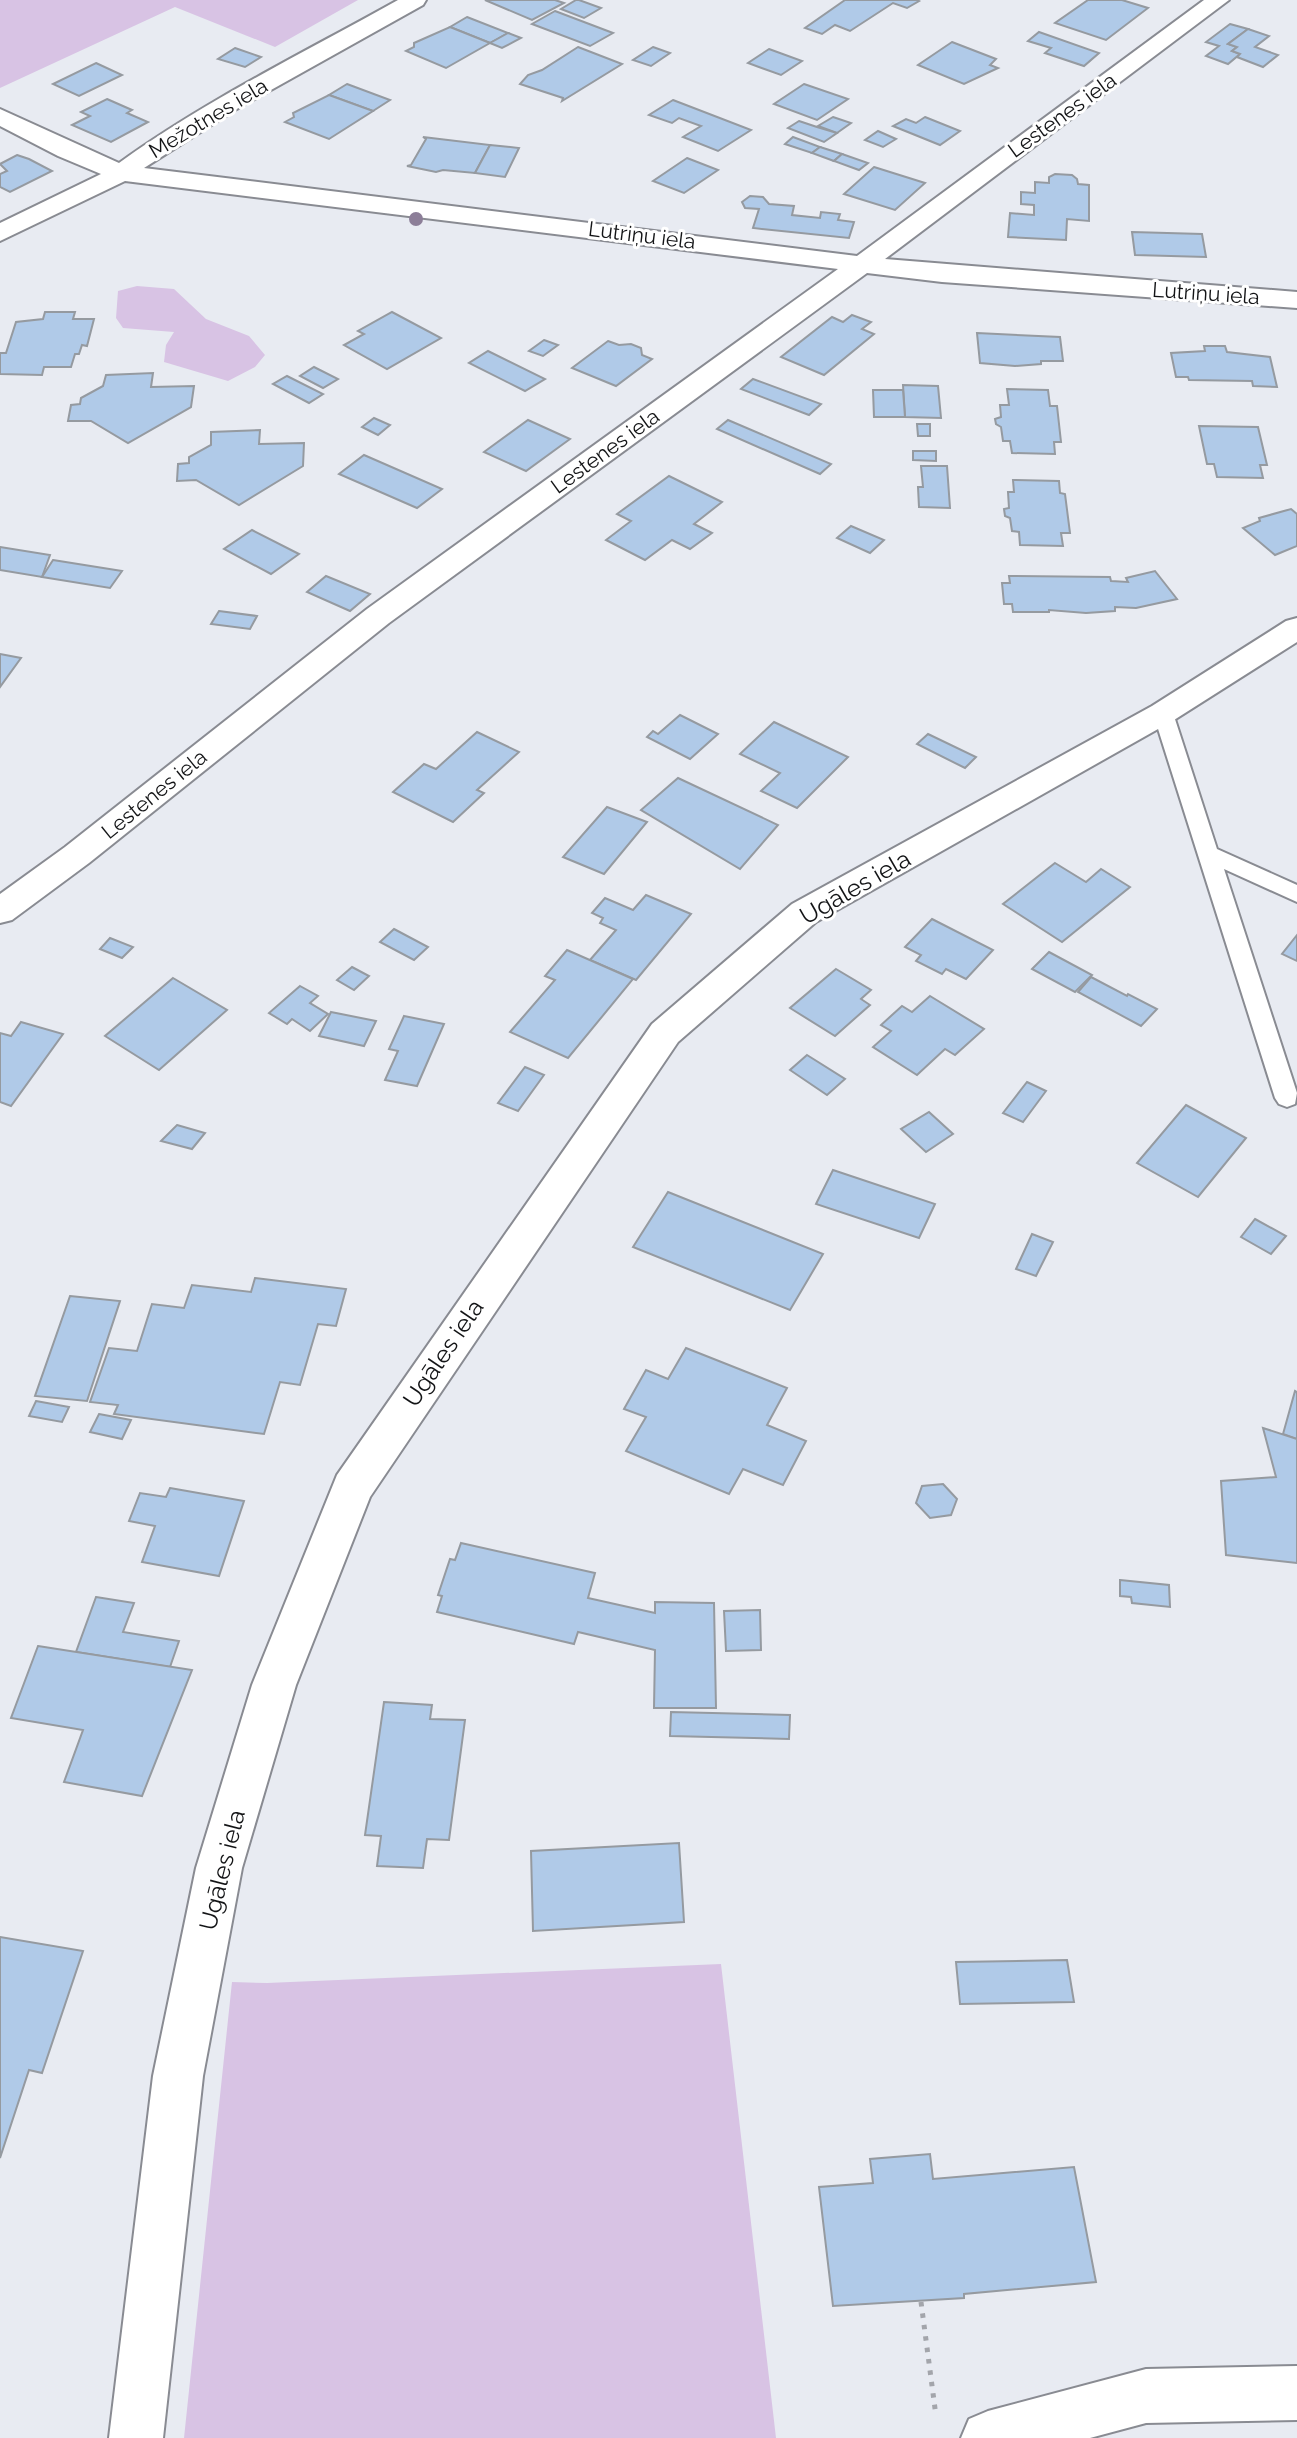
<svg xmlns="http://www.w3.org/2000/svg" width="1297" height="2438" font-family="Raleway,sans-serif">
<rect width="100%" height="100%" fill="#e8ebf2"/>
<g fill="#d8c3e4">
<polygon points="0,0 358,0 275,47 175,7 0,88"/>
<polygon points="137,286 174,289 206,319 249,336 265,355 255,367 228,381 164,362 166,345 174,332 123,328 116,318 118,291"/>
<polygon points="721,1964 776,2438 184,2438 232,1982 267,1983"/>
</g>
<g fill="#b0cae8" stroke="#959aa0" stroke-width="2">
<polygon points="485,0 555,0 564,3 532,20"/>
<polygon points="576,0 579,0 601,8 584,18 561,9"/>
<polygon points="845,0 917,0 919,1 907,8 893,3 850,31 835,25 822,34 805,28"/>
<polygon points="1088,0 1122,0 1148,8 1106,40 1055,23"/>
<polygon points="555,11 613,33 590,46 532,24"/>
<polygon points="467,17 508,33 490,43 450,27"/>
<polygon points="1230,24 1248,29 1228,44 1237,47 1232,51 1240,54 1228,64 1206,56 1219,46 1206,42"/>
<polygon points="450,27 490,43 446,68 406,51 414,47 414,43"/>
<polygon points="1248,29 1269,36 1255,47 1278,55 1263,67 1237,57 1240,54 1232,51 1237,47 1228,44"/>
<polygon points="1039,32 1099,53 1084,66 1045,53 1051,48 1028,41"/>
<polygon points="508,33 521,38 502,48 490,43"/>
<polygon points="952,42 996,59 990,65 998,68 964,84 918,65"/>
<polygon points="578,47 622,64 562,101 563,98 520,84 528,75 542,70"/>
<polygon points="653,47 670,53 651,66 633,60"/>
<polygon points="235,48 261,57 245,67 218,59"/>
<polygon points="769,49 802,61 781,75 748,63"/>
<polygon points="96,63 122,75 79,96 53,84"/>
<polygon points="347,84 390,100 373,111 329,95"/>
<polygon points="804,84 848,99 817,120 774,104"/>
<polygon points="329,95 373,111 329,139 285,122 294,117 293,113"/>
<polygon points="107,99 132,110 127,113 148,122 111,142 72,125 90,116 81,112"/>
<polygon points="673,100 751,130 718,151 683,137 701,126 679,118 672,123 649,115"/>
<polygon points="833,117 851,123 837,133 818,126"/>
<polygon points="925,117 960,131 940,145 893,126 906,119 916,123"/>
<polygon points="799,121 817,127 837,133 824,142 788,128"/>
<polygon points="878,131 896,139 883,147 865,140"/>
<polygon points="423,137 490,145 475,173 443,170 436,172 407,166 411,165 426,139"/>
<polygon points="793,137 820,147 812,153 785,144"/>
<polygon points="490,145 519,148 505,177 475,173"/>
<polygon points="820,147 842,154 834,161 812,153"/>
<polygon points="842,154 868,163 859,170 834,161"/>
<polygon points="17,155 29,159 52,171 10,192 0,187 0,174 7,171 0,164"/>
<polygon points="687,158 718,170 684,193 653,181"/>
<polygon points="874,167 925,183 895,210 844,194"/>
<polygon points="1055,174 1072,175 1077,179 1078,184 1089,185 1089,221 1067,219 1066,240 1008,237 1010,213 1034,215 1034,205 1021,204 1021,192 1035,193 1035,182 1049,183 1049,177"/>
<polygon points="750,196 763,197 769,204 794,206 792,215 820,218 821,212 840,214 838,220 854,222 849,238 753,228 759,209 745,208 742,202"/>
<polygon points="1132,232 1202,234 1206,257 1135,255"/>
<polygon points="45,312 75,312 73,319 94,319 87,346 82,345 79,354 75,354 71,367 44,367 42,375 0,374 0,353 6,353 16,322 43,319"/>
<polygon points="392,312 441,338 387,369 344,345 364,334 358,331"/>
<polygon points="852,315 871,322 862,329 874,334 824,375 781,357 832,317 843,322"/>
<polygon points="977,333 1060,337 1063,361 1041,361 1041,364 1015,366 980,363"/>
<polygon points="544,340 558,345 543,356 529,351"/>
<polygon points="608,341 619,345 631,344 641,348 642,355 652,359 616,386 572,368"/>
<polygon points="1204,346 1225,346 1227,352 1270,357 1277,387 1253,386 1252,381 1189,380 1188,377 1176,377 1171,353 1205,351"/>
<polygon points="488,351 545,379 525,391 469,363"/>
<polygon points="314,367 338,379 323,388 300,376"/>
<polygon points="153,373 151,387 194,386 191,407 128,443 91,421 68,421 71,405 80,404 81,398 103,386 106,375"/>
<polygon points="287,376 323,394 309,403 273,384"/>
<polygon points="753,379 821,404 809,415 741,389"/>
<polygon points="903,385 938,386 941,418 905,417"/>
<polygon points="1007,389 1048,390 1050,406 1057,406 1061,442 1054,442 1055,454 1012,453 1010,441 1003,441 1001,427 996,424 995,419 1001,417 1000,405 1009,405"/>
<polygon points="873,390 903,390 905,417 874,417"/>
<polygon points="374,418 390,425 378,435 362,427"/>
<polygon points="528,420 570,439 526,471 484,452"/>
<polygon points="728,420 831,464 820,474 717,429"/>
<polygon points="917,424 930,424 930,436 918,436"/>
<polygon points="1199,426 1258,427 1267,465 1260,465 1263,478 1217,477 1214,464 1207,464"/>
<polygon points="260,430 259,444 304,443 303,466 239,505 196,480 177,481 178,464 189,463 189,457 211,445 211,432"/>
<polygon points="913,451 936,451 936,461 913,460"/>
<polygon points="364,455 442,489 417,508 339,474"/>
<polygon points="921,466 947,466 950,508 919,507 918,487 923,487"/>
<polygon points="669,476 722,502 694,524 712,533 690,549 672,540 645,560 606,540 631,521 617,514"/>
<polygon points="1013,480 1059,481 1060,493 1065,494 1070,533 1061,533 1063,546 1020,545 1019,532 1012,531 1010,518 1005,516 1004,509 1009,508 1008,492 1014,492"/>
<polygon points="1291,509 1297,514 1297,546 1275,555 1243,528 1260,521 1259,518"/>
<polygon points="851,526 884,540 870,553 837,538"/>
<polygon points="252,530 299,554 271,574 224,549"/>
<polygon points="0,547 50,555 42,577 0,570"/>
<polygon points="53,560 122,571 110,588 42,577"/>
<polygon points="1155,571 1177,599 1136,608 1115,607 1115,611 1086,613 1049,610 1049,612 1013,612 1012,604 1004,604 1002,583 1010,583 1009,576 1110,577 1111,581 1128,582 1126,578"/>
<polygon points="326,576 370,594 350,611 307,592"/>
<polygon points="219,611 257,616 250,629 211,624"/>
<polygon points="0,654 21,658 0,687"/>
<polygon points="680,715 718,734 690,759 647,737 653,731 658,734"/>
<polygon points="774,722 848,757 797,808 761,791 780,773 740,754"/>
<polygon points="477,732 519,752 477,790 484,793 453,822 393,792 424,764 436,769"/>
<polygon points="928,734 976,757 965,768 917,744"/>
<polygon points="678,778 778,825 740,869 641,810"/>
<polygon points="607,807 647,822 604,874 563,857"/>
<polygon points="1055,863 1086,882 1101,869 1130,887 1062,942 1003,904"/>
<polygon points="646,895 691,914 636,980 590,960 616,930 600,923 603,918 592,913 605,898 633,910"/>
<polygon points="932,919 993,950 966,979 946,969 942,974 916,961 921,955 905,947"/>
<polygon points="394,929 428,947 414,960 380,942"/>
<polygon points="1297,935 1297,961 1282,954"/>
<polygon points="110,938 133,947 122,958 100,949"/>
<polygon points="567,950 633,979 568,1058 510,1032 555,980 545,976"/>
<polygon points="1049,952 1092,975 1075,992 1032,969"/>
<polygon points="352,967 369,976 354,990 337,980"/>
<polygon points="836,969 871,990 861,999 870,1005 835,1036 790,1008"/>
<polygon points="1091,977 1127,996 1128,994 1157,1009 1141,1026 1078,992"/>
<polygon points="173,978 227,1010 159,1070 105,1036"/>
<polygon points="300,986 318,996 310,1003 328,1014 310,1031 292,1019 287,1024 269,1013"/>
<polygon points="930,996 984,1029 955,1055 945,1049 917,1075 873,1047 891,1031 881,1025 902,1006 912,1012"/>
<polygon points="331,1012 376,1021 364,1046 319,1036"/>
<polygon points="404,1016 444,1024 417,1086 385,1080 398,1051 389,1049"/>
<polygon points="21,1022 63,1034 11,1106 0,1102 0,1033 11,1036"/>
<polygon points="807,1055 845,1079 827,1095 790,1070"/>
<polygon points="525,1067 544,1075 518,1111 498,1103"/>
<polygon points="1027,1082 1046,1091 1023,1122 1003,1113"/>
<polygon points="1186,1105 1246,1138 1198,1197 1137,1163"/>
<polygon points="929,1112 953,1134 926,1152 901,1129"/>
<polygon points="177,1125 205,1133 192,1149 161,1141"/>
<polygon points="833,1170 935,1204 919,1238 816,1204"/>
<polygon points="668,1192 823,1254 790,1310 633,1247"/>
<polygon points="1255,1219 1286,1236 1271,1254 1241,1237"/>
<polygon points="1032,1234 1053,1242 1036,1276 1016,1269"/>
<polygon points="255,1278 346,1289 336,1326 318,1324 300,1385 280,1382 264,1434 114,1414 118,1405 90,1402 109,1348 137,1351 152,1304 184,1308 192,1285 251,1292"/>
<polygon points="70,1296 120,1301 87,1401 35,1396"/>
<polygon points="686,1348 787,1388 767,1425 806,1441 783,1485 743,1469 729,1494 626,1451 646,1417 624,1409 646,1370 668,1379"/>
<polygon points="1295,1391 1297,1392 1297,1439 1283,1434"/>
<polygon points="36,1401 69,1407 62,1422 29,1416"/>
<polygon points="99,1414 131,1420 122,1439 90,1432"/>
<polygon points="1263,1428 1297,1439 1297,1563 1226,1555 1221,1481 1276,1477"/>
<polygon points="943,1484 957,1499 951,1515 930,1518 916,1503 922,1486"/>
<polygon points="170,1488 244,1501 219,1576 142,1562 155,1526 129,1521 140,1493 166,1497"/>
<polygon points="461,1543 595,1573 588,1598 655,1613 655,1602 714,1603 716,1708 654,1708 655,1650 578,1632 574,1644 437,1612 442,1596 438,1595 450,1559 455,1560"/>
<polygon points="1120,1580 1169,1585 1170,1607 1132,1603 1131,1597 1120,1596"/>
<polygon points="96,1597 134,1603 123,1632 179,1641 170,1667 76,1652"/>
<polygon points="760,1610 761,1650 726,1651 724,1611"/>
<polygon points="38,1646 192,1670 142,1796 64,1782 83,1730 11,1718"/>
<polygon points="384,1702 432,1705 430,1719 465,1720 449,1840 427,1839 423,1868 377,1866 381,1836 365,1835"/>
<polygon points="671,1712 790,1715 789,1739 670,1736"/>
<polygon points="679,1843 684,1922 533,1931 531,1851"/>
<polygon points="0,1937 83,1951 42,2073 29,2070 0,2158"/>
<polygon points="1067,1960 1074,2002 960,2004 956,1962"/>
<polygon points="930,2154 933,2179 1074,2167 1096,2282 964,2294 964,2298 833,2306 819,2187 873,2183 870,2159"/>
</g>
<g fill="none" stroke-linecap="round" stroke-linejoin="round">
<defs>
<polygon id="lane" points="1163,706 1173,713 1217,849 1297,885 1297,902 1224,869 1297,1093 1295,1104 1287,1107 1279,1104 1275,1098 1153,713"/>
<g id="street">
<path d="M398,0H426L423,5L235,110L144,168L857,256L1204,0H1229L885,259L1297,292V308L942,282L867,273L389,623L89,863L12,920L0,923V894L65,847L367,609L838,269L125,181L0,241V223L101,174L58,156L0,126V109L119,163C206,100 305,52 398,0Z"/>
<polygon points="1297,618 1297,642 1174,720 816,922 678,1042 370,1497 296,1685 242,1868 203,2076 163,2438 109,2438 153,2076 196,1868 252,1685 337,1475 652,1024 792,904 1152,706 1286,621"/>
<polygon points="1297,2366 1297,2420 1146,2423 1090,2438 961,2438 969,2419 988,2411 1146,2369"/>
</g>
</defs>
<use href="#lane" stroke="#898b92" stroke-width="4"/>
<use href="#street" stroke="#898b92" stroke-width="4"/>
<polyline stroke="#a3a5ab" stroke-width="5" stroke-dasharray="4.5 7" stroke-linecap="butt" points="921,2302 936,2416"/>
<use href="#lane" fill="#fff" fill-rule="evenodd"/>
<use href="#street" fill="#fff" fill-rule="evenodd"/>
</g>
<circle fill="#8c7e98" cx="416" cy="219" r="7"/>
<g text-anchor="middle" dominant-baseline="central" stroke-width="6" stroke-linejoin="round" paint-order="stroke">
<g font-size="21" fill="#131416" stroke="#fff">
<text transform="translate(1062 115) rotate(-36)">Lestenes iela</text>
<text transform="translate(208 118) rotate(-31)">Mežotnes iela</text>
<text transform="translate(642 235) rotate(7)">Lutriņu iela</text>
<text transform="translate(1206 293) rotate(4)">Lutriņu iela</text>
<text transform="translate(605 451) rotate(-36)">Lestenes iela</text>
<text transform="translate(154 794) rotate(-39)">Lestenes iela</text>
</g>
<g font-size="24" fill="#131416" stroke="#fff">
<text transform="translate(855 887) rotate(-30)">Ugāles iela</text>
<text transform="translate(443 1353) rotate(-56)">Ugāles iela</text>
<text transform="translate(222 1870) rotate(-76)">Ugāles iela</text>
</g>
</g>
</svg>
